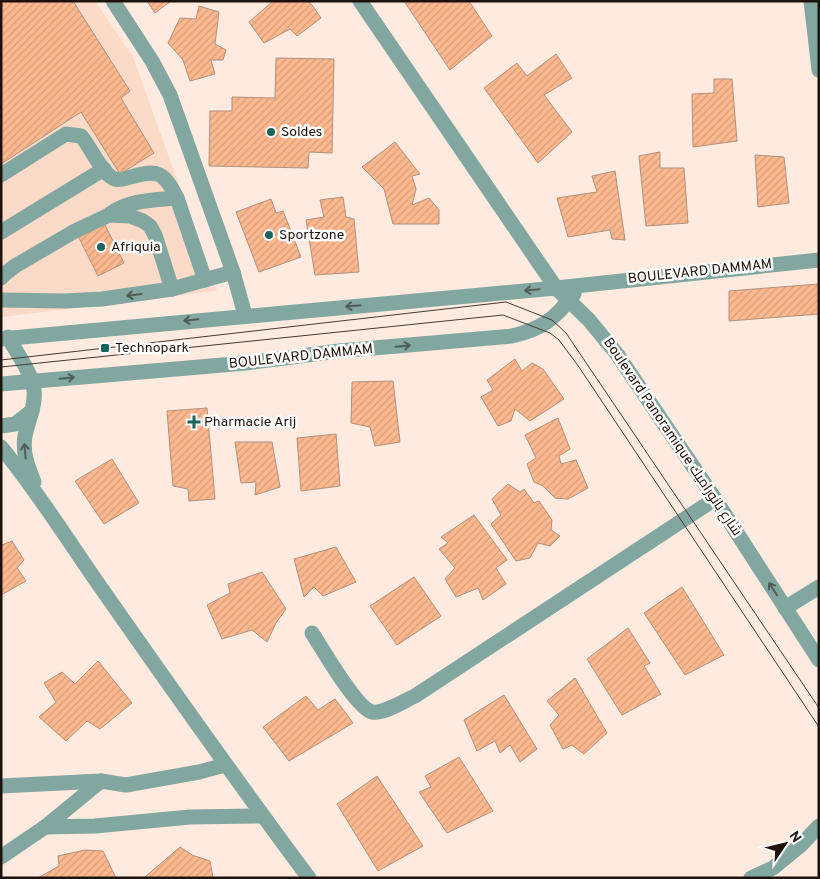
<svg xmlns="http://www.w3.org/2000/svg" width="820" height="879" font-family="Overpass,Cairo,sans-serif">
<defs>
<pattern id="building-hatch" width="6" height="6" patternUnits="userSpaceOnUse" patternTransform="scale(1.25)"><rect width="6" height="6" fill="#fcb98f"/><path d="M-1 1l2-2M0 6l6-6M5 7l2-2" fill="none" stroke="#d89e7a"/></pattern>
</defs>
<rect width="100%" height="100%" fill="#feeade"/>
<polygon fill="#fbdac7" points="1,1 95,1 133,57 217,291 1,317"/>
<g fill="url(#building-hatch)" stroke="#b0917e">
<polygon points="1,1 73,1 130,91 121,98 154,153 120,174 81,112 1,164"/>
<polygon points="147,1 171,1 155,13"/>
<polygon points="273,1 309,1 321,18 297,36 290,29 264,43 249,22"/>
<polygon points="404,1 469,1 492,36 450,70"/>
<polygon points="199,6 219,12 215,44 226,50 223,60 211,60 215,74 190,81 183,60 168,43 180,18 196,19"/>
<polygon points="556,54 572,78 544,95 572,132 538,163 484,88 517,63 527,76"/>
<polygon points="276,58 334,59 332,153 309,152 308,168 209,166 210,111 232,111 232,97 275,98"/>
<polygon points="714,79 732,79 737,141 693,147 692,94 714,93"/>
<polygon points="395,142 420,174 412,176 416,189 412,205 429,198 439,210 439,224 393,224 384,189 362,167"/>
<polygon points="660,152 660,168 684,168 688,223 646,226 639,156"/>
<polygon points="755,155 784,157 789,203 758,207"/>
<polygon points="615,171 625,240 612,239 610,230 568,237 557,198 597,192 592,176"/>
<polygon points="343,197 346,217 354,219 359,272 315,275 306,220 324,217 320,200"/>
<polygon points="271,199 276,213 283,211 301,257 259,272 236,212"/>
<polygon points="103,221 124,263 98,276 77,234"/>
<polygon points="819,284 819,314 729,321 729,291"/>
<polygon points="515,359 522,371 532,363 543,369 564,399 530,421 515,409 511,421 498,426 481,397 493,390 487,380"/>
<polygon points="393,381 400,442 375,446 370,427 351,423 352,382"/>
<polygon points="207,408 215,499 189,501 188,489 173,486 167,411"/>
<polygon points="558,418 570,449 559,456 561,464 576,460 588,488 568,499 555,498 543,486 534,482 527,464 536,458 525,435"/>
<polygon points="336,434 340,486 301,491 297,438"/>
<polygon points="235,442 272,442 280,487 255,495 256,482 241,483"/>
<polygon points="112,459 139,503 104,524 75,481"/>
<polygon points="508,484 520,492 524,489 534,503 539,501 552,520 551,530 560,536 550,546 538,543 530,558 516,561 491,524 501,515 492,499"/>
<polygon points="474,515 507,560 496,568 506,584 483,600 478,588 456,597 445,579 455,568 439,549 448,543 441,537"/>
<polygon points="12,541 24,560 17,568 26,581 1,595 1,544 2,545"/>
<polygon points="336,547 356,582 323,596 314,587 304,597 294,559"/>
<polygon points="262,572 286,609 276,623 267,642 252,630 222,639 207,605 230,593 228,584"/>
<polygon points="414,577 441,616 397,645 370,606"/>
<polygon points="682,587 724,655 685,675 644,613"/>
<polygon points="628,628 650,663 644,666 661,694 622,715 587,659"/>
<polygon points="98,661 132,703 100,729 87,721 66,741 39,717 56,702 44,683 62,672 75,684"/>
<polygon points="575,678 607,733 584,754 572,745 563,749 550,725 559,715 547,701"/>
<polygon points="504,695 537,749 520,762 510,745 500,753 495,741 477,751 464,720"/>
<polygon points="306,696 318,710 335,699 353,723 289,761 263,727"/>
<polygon points="459,757 493,811 447,833 419,792 431,787 425,776"/>
<polygon points="377,776 423,846 378,871 337,804"/>
<polygon points="180,847 192,855 210,861 213,878 146,878 145,877"/>
<polygon points="85,850 103,851 116,878 38,878 59,866 58,856"/>
</g>
<g fill="none" stroke-linecap="round" stroke-linejoin="round">
<g stroke="#81a7a0" stroke-width="15">
<polyline points="113,1 152,61 170,95 233,272 245,315"/>
<polyline points="360,1 556,288 589,320 617,354 715,499 819,660"/>
<polyline points="811,1 819,70"/>
<path d="M1,175L66,134L81,136C91,147 102,175 115,179C120,181 126,178 131,177C158,169 164,172 177,198L205,280"/>
<path d="M110,214C128,200 154,200 177,198"/>
<polyline points="1,232 104,169"/>
<polyline points="1,278 6,273 15,266 75,231 109,215 130,216 143,221 150,226 155,235 172,289"/>
<polyline points="1,300 65,301 102,299 172,289 233,272"/>
<path d="M8,337C16,352 32,373 34,390C36,406 28,420 25,436C22,452 28,467 34,482"/>
<polyline points="1,339 556,288 819,260"/>
<path d="M1,384L246,363L339,351L512,336C542,329 555,319 574,294"/>
<polyline points="1,426 15,424 32,411"/>
<path d="M1,447C39,493 70,544 104,592C171,688 239,784 309,878"/>
<polyline points="785,608 819,587"/>
<path d="M312,633C322,648 356,708 372,712C384,714 404,701 415,696L715,499"/>
<polyline points="1,786 101,781 126,785 199,772 225,765"/>
<polyline points="45,827 95,826 190,817 263,816"/>
<polyline points="1,857 45,827 101,781"/>
<polyline points="751,878 773,868 801,845 819,826"/>
</g>
<g stroke="#463a32" stroke-width="1">
<polyline points="1,360 506,302 552,320 566,333 819,708"/>
<polyline points="1,367 503,315 550,333 559,340 579,367 819,727"/>
</g>
</g>
<defs><path id="oneway-shaft" d="M-6 0H5M1.5-3L5.5 0L1.5 3" fill="none" stroke-width="1.6" stroke-linecap="round" stroke-linejoin="round" transform="scale(1.25)"/></defs>
<g stroke="#505d56">
<use href="#oneway-shaft" transform="translate(532 290) rotate(175)"/>
<use href="#oneway-shaft" transform="translate(134 295) rotate(173)"/>
<use href="#oneway-shaft" transform="translate(353 306) rotate(175)"/>
<use href="#oneway-shaft" transform="translate(191 320) rotate(174)"/>
<use href="#oneway-shaft" transform="translate(403 346) rotate(-5)"/>
<use href="#oneway-shaft" transform="translate(67 378) rotate(-5)"/>
<use href="#oneway-shaft" transform="translate(25 451) rotate(-96)"/>
<use href="#oneway-shaft" transform="translate(773 589) rotate(-123)"/>
</g>
<g fill="#1b645a" stroke="#fcfcfc" stroke-width="2">
<circle cx="271" cy="132" r="5"/>
<circle cx="269" cy="235" r="5"/>
<circle cx="101" cy="247" r="5"/>
<rect x="100" y="343" width="10" height="10" rx="2.5"/>
<path d="M191.5 414.5h5v5h5v5h-5v5h-5v-5h-5v-5h5z"/>
</g>
<g text-anchor="middle" dominant-baseline="central" stroke-width="5" stroke-linejoin="round" paint-order="stroke">
<g font-size="14" fill="#1e130c" stroke="#fcfcfc" text-anchor="start">
<text x="281" y="132">Soldes</text>
<text x="279" y="235">Sportzone</text>
<text x="111" y="247">Afriquia</text>
<text x="115" y="348">Technopark</text>
<text x="204" y="422">Pharmacie Arij</text>
</g>
<g font-size="14" fill="#1e130c" stroke="#fcfcfc">
<text transform="translate(700 272) rotate(-6)">BOULEVARD DAMMAM</text>
<text transform="translate(301 357) rotate(-6)">BOULEVARD DAMMAM</text>
<text transform="translate(672 437) rotate(56)">Boulevard Panoramique شارع بانوراميك</text>
</g>
</g>
<rect width="820" height="879" fill="none" stroke="#1e130c" stroke-width="5"/>
<g transform="translate(785 844) rotate(55)" stroke="#fcfcfc" stroke-width="4" paint-order="stroke">
<path d="M0-4L9 19L0 12L-9 19Z" fill="#1e130c"/>
<text y="-8" font-size="14" font-weight="bold" text-anchor="middle" fill="#1e130c">N</text>
</g>
</svg>
